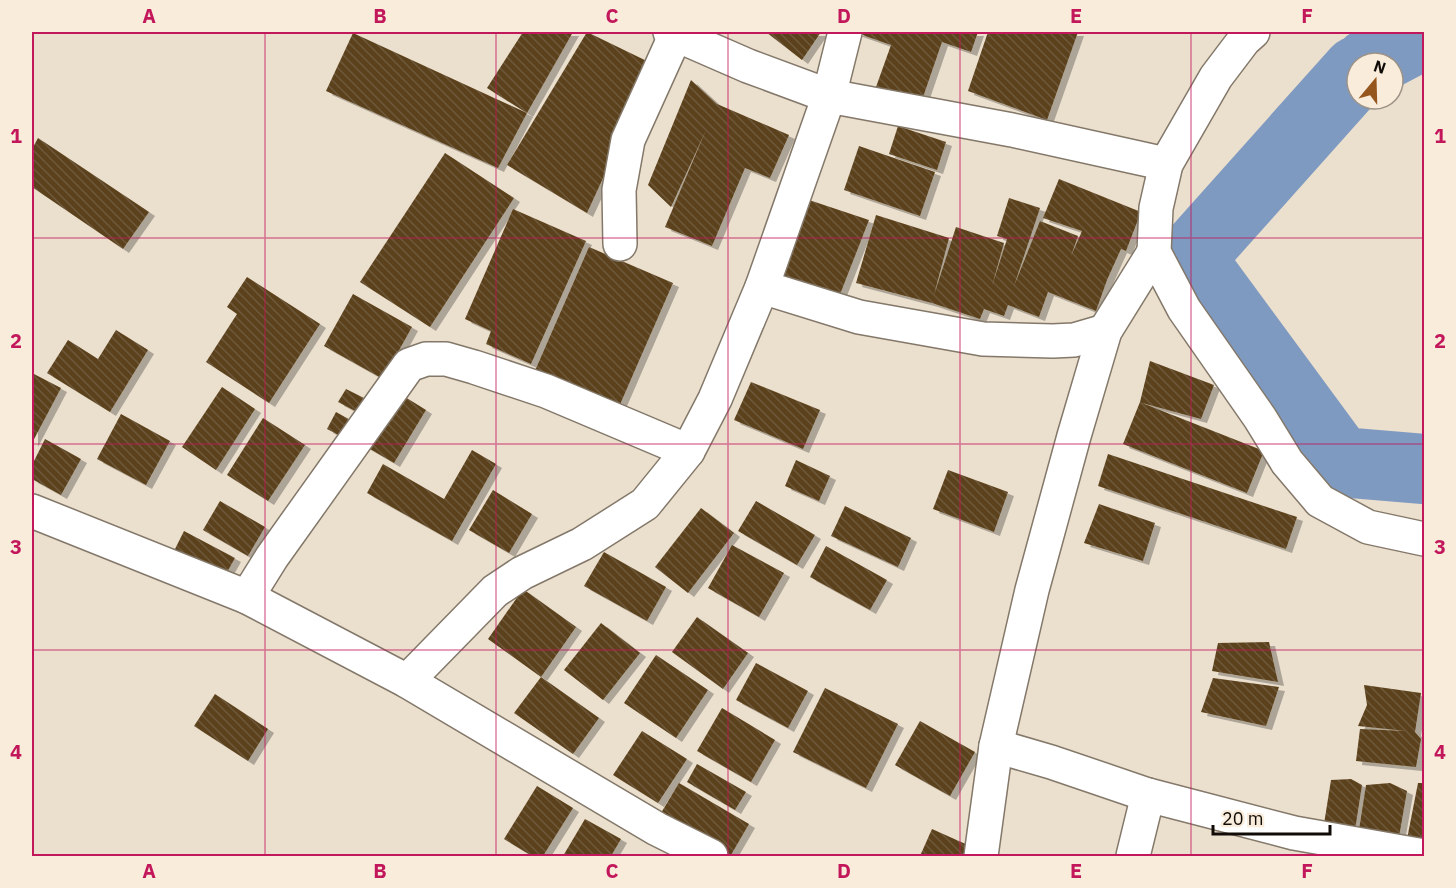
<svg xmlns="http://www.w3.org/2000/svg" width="1456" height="888" font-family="'IBM Plex Sans',sans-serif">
<defs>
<pattern id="building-back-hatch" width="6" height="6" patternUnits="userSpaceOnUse" patternTransform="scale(1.5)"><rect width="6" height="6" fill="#5c421c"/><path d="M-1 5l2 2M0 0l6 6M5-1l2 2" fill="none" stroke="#6e593b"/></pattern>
<filter id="shadow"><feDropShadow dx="6" dy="4" stdDeviation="0" flood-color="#0004"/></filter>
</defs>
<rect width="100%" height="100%" fill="#ebdfce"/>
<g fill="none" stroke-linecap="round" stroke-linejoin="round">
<g stroke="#7f9ac0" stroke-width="70">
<polyline points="1369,63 1424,34"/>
<polyline points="1357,71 1190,258 1340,462 1424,469"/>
</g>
</g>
<g fill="url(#building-back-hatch)" filter="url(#shadow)">
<polygon points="523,32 573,32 527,113 487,88"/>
<polygon points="587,32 655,65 587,213 507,165"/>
<polygon points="766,32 821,32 802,60"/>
<polygon points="854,32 978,32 971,52 942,42 921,103 876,87 891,45"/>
<polygon points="988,32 1078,32 1047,120 968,91"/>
<polygon points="353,33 527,113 498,168 326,91"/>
<polygon points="691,80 717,104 789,135 770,178 745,168 712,246 665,227 706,130 671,207 648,185"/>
<polygon points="898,126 946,142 937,170 889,154"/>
<polygon points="38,138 149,212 123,249 32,187 32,149"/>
<polygon points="859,146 935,172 920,216 844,190"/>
<polygon points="445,153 514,198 430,327 360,282"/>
<polygon points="1059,179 1141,212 1126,251 1121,249 1107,280 1096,311 1048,292 1039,317 1008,305 1004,316 984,309 980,319 932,303 856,283 876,215 949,238 934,295 956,227 1004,243 992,286 1007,239 997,236 1009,198 1040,208 1014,286 1040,221 1078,236 1071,256 1082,231 1043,218"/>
<polygon points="803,198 869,220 839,297 776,276"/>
<polygon points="513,209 586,241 531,364 486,344 491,331 465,319"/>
<polygon points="589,247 673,283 618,409 534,373"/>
<polygon points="247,277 320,324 269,403 206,362 237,314 227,307"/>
<polygon points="353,294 412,327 383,379 324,346"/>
<polygon points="116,330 148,350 110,412 47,373 68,340 98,359"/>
<polygon points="1150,361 1214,385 1201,419 1142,403 1264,451 1247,493 1123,444 1140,402"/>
<polygon points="32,373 61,388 32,443"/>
<polygon points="751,382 820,410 803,449 734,420"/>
<polygon points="222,387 255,409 216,470 182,447"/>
<polygon points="346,389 372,402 350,441 327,429 336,412 354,422 359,413 338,402"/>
<polygon points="397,392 426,410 394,463 365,446"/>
<polygon points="121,414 170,441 146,485 97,459"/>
<polygon points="263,418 305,445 268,501 227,475"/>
<polygon points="45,439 81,459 61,495 32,479 32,465"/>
<polygon points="472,450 496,464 452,541 367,493 383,464 444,499"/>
<polygon points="1108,454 1297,517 1286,549 1098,486"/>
<polygon points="796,460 830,476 819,501 785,486"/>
<polygon points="948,470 1008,492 994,532 933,509"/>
<polygon points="493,490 532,514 509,553 469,530"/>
<polygon points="220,501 265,527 248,556 203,530"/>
<polygon points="756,501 815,535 797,565 738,531"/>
<polygon points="1099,504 1155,523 1143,561 1084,543"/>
<polygon points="845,506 911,538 898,567 831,536"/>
<polygon points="701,508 734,533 688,593 655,567"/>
<polygon points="184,531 235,558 222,581 172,555"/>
<polygon points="732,545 784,573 759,617 708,588"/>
<polygon points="826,546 887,580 870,610 810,577"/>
<polygon points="604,552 666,587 647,621 584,586"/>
<polygon points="523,589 576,627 541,677 599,718 573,754 514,713 541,677 488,639"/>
<polygon points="697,617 748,653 723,689 672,652"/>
<polygon points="601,623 640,653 603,700 564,670"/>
<polygon points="1269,642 1278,682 1212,671 1218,643"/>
<polygon points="656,655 708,690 676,738 624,703"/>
<polygon points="756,663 808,691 788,728 736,700"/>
<polygon points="1213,678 1279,687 1266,726 1201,712"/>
<polygon points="1364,685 1421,693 1415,732 1421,739 1416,767 1356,761 1360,729 1406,731 1358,726 1367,705"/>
<polygon points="825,688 898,724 866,788 793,752"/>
<polygon points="215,694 268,729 248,761 194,726"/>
<polygon points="722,708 775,740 751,782 697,751"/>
<polygon points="920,721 975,752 950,796 895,765"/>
<polygon points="642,731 687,759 658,803 613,775"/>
<polygon points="697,764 746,792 735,810 687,782"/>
<polygon points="1351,779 1362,785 1355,830 1324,824 1331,780"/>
<polygon points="679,783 749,824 731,855 661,813"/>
<polygon points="1390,783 1407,791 1399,837 1359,830 1366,785"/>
<polygon points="1418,783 1424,783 1424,841 1407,839"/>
<polygon points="537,786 573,808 543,856 532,856 504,839"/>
<polygon points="585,819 621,839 611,856 563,856"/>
<polygon points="932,829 970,846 965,856 920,856"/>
</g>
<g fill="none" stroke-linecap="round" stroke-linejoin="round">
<defs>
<g id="street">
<polyline points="670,32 748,66 829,96 1012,130 1166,164"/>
<polyline points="1253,32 1244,40 1216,77 1166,164 1156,208 1154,252 1184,309 1260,418 1287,462 1320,501 1368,527 1424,539"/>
<polyline points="620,244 619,190 628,140 676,34"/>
<polyline points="762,287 859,317 983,339 1053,341 1074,340 1105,331"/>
<polyline points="32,511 247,597 407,681 657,829 711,856"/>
<polyline points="247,597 272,557 409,365 426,359 446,359 474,367 546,391 688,451"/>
<polyline points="407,681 495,591 522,573 582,544 645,504 688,451 715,399 762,287 829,96 845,32"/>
<polyline points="996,746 1051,762 1148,795 1294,833 1424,856"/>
<polyline points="981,856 996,746 1032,590 1074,436 1105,331 1154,252"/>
<polyline points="1133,856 1148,795"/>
</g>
</defs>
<use href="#street" stroke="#837869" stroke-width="36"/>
<use href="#street" stroke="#fff" stroke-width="33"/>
</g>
<path fill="none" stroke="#c2185b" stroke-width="1.5" stroke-opacity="0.55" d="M265,32V856M496,32V856M728,32V856M960,32V856M1191,32V856M32,238H1424M32,444H1424M32,650H1424"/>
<rect width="1456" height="888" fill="none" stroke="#f9ecdb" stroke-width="66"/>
<g transform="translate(1375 81) rotate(19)"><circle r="28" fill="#f9ecdb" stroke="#9c9286" stroke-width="1.5"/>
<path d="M0-4.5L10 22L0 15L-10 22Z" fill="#96571f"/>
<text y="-9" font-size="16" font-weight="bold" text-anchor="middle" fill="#100b07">N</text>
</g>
<path d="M1213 825v9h117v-9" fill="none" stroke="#100b07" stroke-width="3"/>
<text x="1222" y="825" font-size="18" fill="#100b07" stroke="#f9ecdb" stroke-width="4.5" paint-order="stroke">20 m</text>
<rect x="33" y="33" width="1390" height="822" fill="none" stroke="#c2185b" stroke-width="2"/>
<g font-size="20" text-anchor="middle" font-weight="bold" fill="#c2185b">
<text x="149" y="23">A</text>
<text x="380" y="23">B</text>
<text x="612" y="23">C</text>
<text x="844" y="23">D</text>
<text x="1076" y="23">E</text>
<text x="1307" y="23">F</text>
<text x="16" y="143">1</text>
<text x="1440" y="143">1</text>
<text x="16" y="348">2</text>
<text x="1440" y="348">2</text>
<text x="16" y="554">3</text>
<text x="1440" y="554">3</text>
<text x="16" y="759">4</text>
<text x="1440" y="759">4</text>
<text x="149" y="878">A</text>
<text x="380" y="878">B</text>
<text x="612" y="878">C</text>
<text x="844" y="878">D</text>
<text x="1076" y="878">E</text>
<text x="1307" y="878">F</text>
</g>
</svg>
